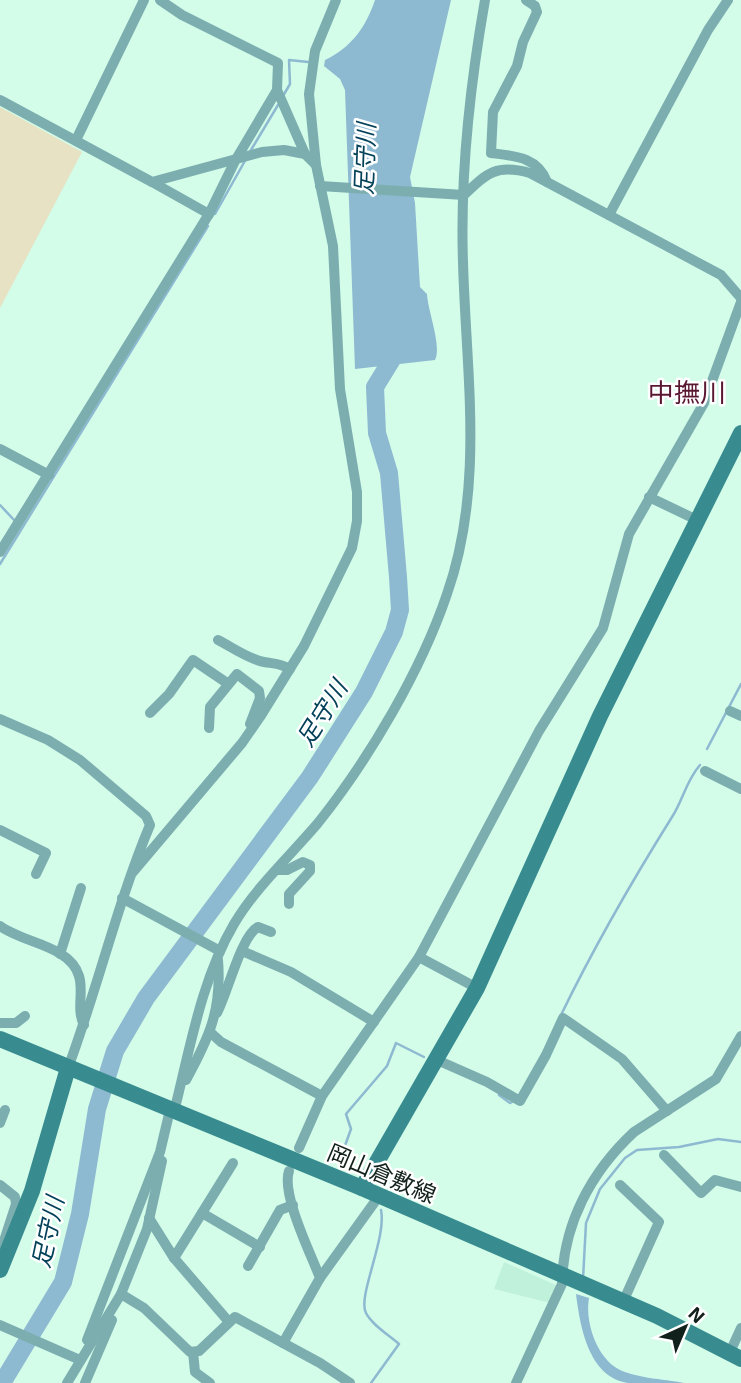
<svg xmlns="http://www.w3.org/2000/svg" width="741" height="1383" font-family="'Exo 2','Noto Sans JP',sans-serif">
<rect width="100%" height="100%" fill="#d3fce9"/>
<polygon fill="#c0f2db" points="504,1262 558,1286 550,1303 494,1289"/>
<polygon fill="#e7e2c4" points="0,107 82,152 0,308"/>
<g fill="#8db9d1">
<path d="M375,0H451L410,177L415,203L420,287L427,294C428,312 442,346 435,360L355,369L345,90L340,79L324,66L325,60C351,48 366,27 375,0Z"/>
<path d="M576,1294L589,1298C585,1320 595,1353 615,1367C631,1378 664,1379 684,1383C666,1383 646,1383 628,1383C588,1377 580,1325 576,1294Z"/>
</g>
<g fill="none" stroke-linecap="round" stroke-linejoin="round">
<g stroke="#8db9d1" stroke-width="2.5">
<polyline points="283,96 290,84 289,60 308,62"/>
<polyline points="251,150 278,105"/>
<polyline points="215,214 246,159"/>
<polyline points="0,505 15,521"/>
<polyline points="0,564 208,226"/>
<polyline points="707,749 741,684"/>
<path d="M561,1015C594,947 632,881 672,817C683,800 686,781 700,765"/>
<polyline points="499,1095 510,1103 514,1101"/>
<polyline points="346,1161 342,1154 351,1129 346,1114 387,1066 396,1043 424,1057"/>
<polyline points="583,1279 586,1223 600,1189 625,1158 637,1150 679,1147 718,1139 741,1142"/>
<path d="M371,1383L399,1344C389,1335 372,1325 366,1313C357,1297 387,1238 381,1210"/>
</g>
<polyline stroke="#8db9d1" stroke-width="18" points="2,1383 63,1282 80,1214 97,1109 115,1051 146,998 310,777 364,692 394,632 400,610 398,577 389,473 377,433 375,387 394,356 394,345"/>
<g stroke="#7caeb0" stroke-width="10">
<polyline points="160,0 182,15 278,63 277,90 305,154"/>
<path d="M526,0L535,6L537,12L523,42L517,66L493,112L491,153C515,156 538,157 547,182"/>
<polyline points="0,100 152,182 262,152 284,150 305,154 316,165"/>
<polyline points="76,140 144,0"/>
<polyline points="152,182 209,214"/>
<path d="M320,186L464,195C488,172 497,164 530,173L721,275L741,298"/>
<polyline points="609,215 708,30 728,0"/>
<polyline points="0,449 49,475"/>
<polyline points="649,497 697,520"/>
<polyline points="0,552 209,214 235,161 277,90"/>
<path d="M218,640C232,647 248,659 264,662C275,664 280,663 290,669"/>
<polyline points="730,711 741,716"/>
<polyline points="150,713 169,694 193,660 227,683"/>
<path d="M0,719L48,740L80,760L146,816L150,825C117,904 98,987 68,1068"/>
<polyline points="209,728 210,707 237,674 259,691 260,698 250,724"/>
<polyline points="705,771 741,789"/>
<polyline points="0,830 46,853 36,874"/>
<polyline points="277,870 287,870 303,862 310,865 310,871 289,894 289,904"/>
<polyline points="133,872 242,743 260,717 304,646 352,548 357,521 357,492 340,389 333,246 316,165 309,94 315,51 336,0"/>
<polyline points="122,898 220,951"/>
<path d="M0,926C22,943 70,945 79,976C84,992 76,1009 84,1025"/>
<polyline points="242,951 291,972 374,1022"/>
<polyline points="60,954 81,888"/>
<polyline points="419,957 477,988"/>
<path d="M217,1013C228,992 241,936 258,927L271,932"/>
<polyline points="0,1023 16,1023 25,1016"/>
<polyline points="211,1033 221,1042 322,1096"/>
<polyline points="437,1060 487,1082 520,1101 546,1055 563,1018 622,1059 667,1111"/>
<path d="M186,1080C209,1038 222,1010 218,960"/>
<path d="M174,1112C190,1049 201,980 234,924C256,887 290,856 318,823C369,759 421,671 447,594C485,486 466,374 463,262C460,175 470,85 485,0"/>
<polyline points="0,1123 5,1110"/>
<polyline points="299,1148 322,1096 419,957 539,731 603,628 629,534 704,403 741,302"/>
<polyline points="664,1155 701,1193 715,1180 741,1187"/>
<polyline points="0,1185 15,1197 16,1204 3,1244"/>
<polyline points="620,1185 659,1222 623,1302"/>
<polyline points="202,1213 260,1247"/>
<polyline points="149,1218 174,1258 229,1322"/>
<polyline points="174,1258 233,1163"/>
<polyline points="248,1266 280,1210 293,1205"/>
<polyline points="320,1278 379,1196"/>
<polyline points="121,1294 147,1229 162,1161"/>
<polyline points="0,1325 80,1360"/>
<polyline points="87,1340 160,1152 170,1110"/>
<path d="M283,1343L320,1278C311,1254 281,1194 289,1171"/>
<polyline points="193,1352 195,1372 210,1383"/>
<polyline points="730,1352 741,1328"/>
<polyline points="67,1383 121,1294 144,1308 190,1352 199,1351 235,1317 320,1363 350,1383"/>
<polyline points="85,1383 112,1320"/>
<path d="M516,1383L562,1284C563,1224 591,1172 634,1132L716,1079L741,1036"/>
</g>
<g stroke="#388c90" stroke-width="16">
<polyline points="0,1039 362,1188 657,1316 741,1359"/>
<polyline points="362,1188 477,988 600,716 741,433"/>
<polyline points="0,1270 32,1191 68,1068"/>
</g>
</g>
<g text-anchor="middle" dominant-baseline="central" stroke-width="5" stroke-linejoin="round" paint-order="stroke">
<g font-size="23" fill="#11201a" stroke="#fff">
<text transform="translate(382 1173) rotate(23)">岡山倉敷線</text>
</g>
<g font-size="24" font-style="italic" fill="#04425a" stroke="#fff">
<text transform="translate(364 159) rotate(-88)">足守川</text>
<text transform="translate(321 713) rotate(-58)">足守川</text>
<text transform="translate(47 1232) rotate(-78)">足守川</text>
</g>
<g font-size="26" fill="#591731" stroke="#fff">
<text x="687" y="391">中撫川</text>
</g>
</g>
<g transform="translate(685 1327) rotate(44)" stroke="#ffffff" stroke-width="5" paint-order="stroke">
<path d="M0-5L12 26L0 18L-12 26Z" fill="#11201a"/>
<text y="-10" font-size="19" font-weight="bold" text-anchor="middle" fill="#11201a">N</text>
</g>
</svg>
